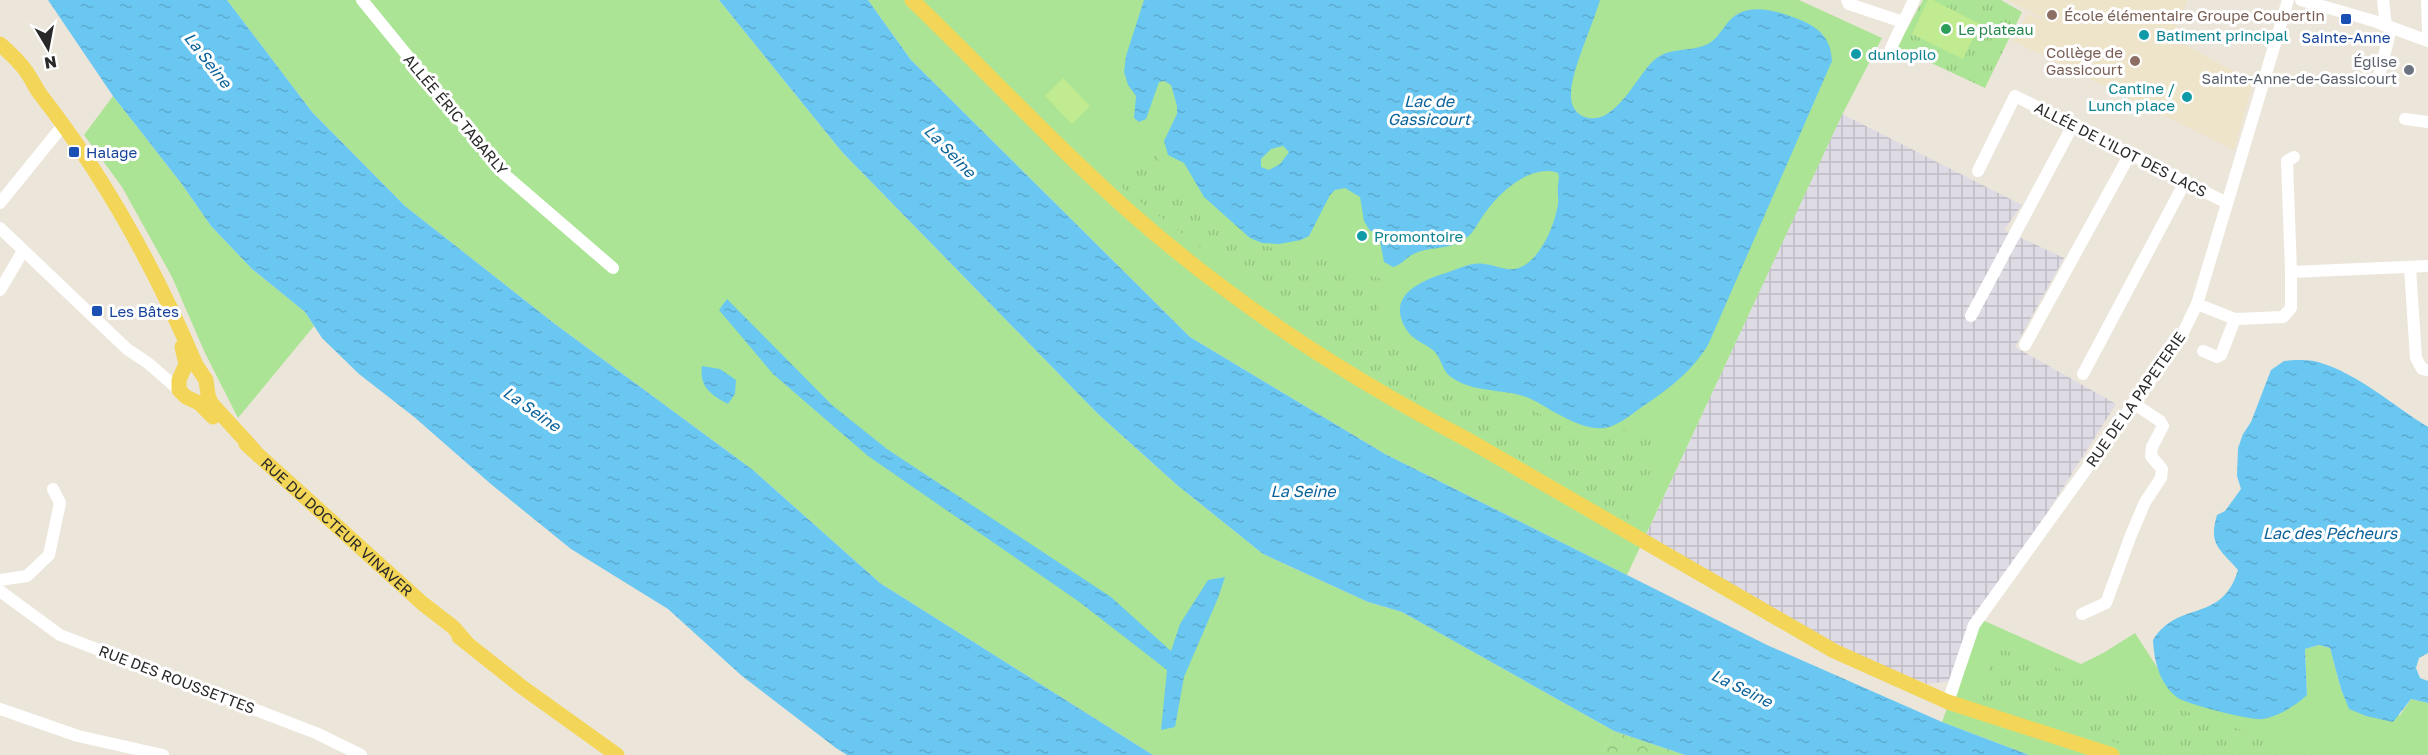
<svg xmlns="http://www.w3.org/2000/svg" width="2428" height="755" font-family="'Golos Text',sans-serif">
<defs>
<pattern id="industrial-grid" width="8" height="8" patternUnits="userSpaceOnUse" patternTransform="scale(1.5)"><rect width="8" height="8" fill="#dedbe4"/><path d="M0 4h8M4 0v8" fill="none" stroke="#bebcc4"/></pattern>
<pattern id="forest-crowns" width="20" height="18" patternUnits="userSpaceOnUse" patternTransform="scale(1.5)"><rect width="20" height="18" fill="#ace495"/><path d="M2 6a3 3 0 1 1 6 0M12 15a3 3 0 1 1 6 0" fill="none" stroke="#94c480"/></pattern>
<pattern id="park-tufts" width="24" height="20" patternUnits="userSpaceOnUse" patternTransform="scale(1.5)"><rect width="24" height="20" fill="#ace495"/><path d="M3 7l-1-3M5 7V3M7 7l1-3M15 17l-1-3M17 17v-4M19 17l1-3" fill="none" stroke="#94c480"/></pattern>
<pattern id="water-ripples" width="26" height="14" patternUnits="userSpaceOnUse" patternTransform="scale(1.5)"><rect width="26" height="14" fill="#6ac7f1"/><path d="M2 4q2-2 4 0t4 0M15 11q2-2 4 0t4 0" fill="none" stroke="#5cabcf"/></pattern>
</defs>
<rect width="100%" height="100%" fill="#ece5da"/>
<polygon fill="url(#industrial-grid)" points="1842,114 2022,205 2004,230 2064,258 2015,347 2116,404 1980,619 1951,681 1927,684 1866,662 1645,537"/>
<polygon fill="#eee4c9" points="2007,0 2085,0 2081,5 2087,0 2188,0 2171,37 2253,82 2234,150 2013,41 2027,14 2048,21"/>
<g fill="#ace495">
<polygon points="227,0 719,0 842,152 1098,414 1177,485 1263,554 1368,602 1402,612 1614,731 1603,750 1603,755 1153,755 880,583 753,470 555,324 405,206 312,112"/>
<polygon points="868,0 1799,0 1882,38 1842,115 1627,575 1385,454 1190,337 911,60"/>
<polygon points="113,96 181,183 211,226 252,269 305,312 314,326 238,418 205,353 172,277 122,187 84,135"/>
<polygon points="1980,619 2081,664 2105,652 2135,633 2157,667 2165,684 2307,695 2305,649 2319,645 2330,648 2341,689 2350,709 2400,715 2411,699 2428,703 2428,755 2029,755 1942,722"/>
</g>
<polygon fill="url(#forest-crowns)" points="1614,731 1685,755 1603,755 1603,750"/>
<g fill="url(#park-tufts)">
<polygon points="1923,0 2001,0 2022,12 1985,88 1897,47"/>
<polygon points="1155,154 1207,226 1276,249 1331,262 1382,279 1377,321 1415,348 1421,369 1447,387 1518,402 1581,436 1623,429 1662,445 1629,520 1382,381 1311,331 1114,182"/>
<polygon points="1995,647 2316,755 2153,755 1982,699"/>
</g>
<g fill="#c1eb90">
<polygon points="1928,0 1933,0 1980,24 1963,59 1912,34"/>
<polygon points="1063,78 1090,106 1072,124 1045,96"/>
</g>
<g fill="url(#water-ripples)" fill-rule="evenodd">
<polygon points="48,0 227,0 312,112 405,206 555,324 753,470 880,583 1153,755 847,755 836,748 742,676 668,609 571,549 492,485 413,416 359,374 322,338 305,312 252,269 211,226 181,183 113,96"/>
<polygon points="719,0 868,0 911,60 1190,337 1385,454 1767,645 1942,722 2029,755 1685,755 1614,731 1402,612 1368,602 1263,554 1177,485 1098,414 842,152"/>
<path d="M1144,0H1600C1593,25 1570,73 1571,96C1571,116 1591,124 1607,114C1626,102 1637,78 1652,62C1667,47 1685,52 1703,46C1716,42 1721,30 1729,21C1747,1 1777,11 1798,19C1819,27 1831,38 1832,61L1708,345C1691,373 1666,391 1639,409C1631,415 1622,422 1612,426C1588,436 1554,411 1533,400C1507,387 1476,395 1451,377C1442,371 1442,359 1434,351C1425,343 1412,340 1406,329C1385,294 1423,280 1449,272C1460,268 1472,262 1484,264C1498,265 1509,274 1523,266C1542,256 1555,224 1558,204C1559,198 1557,192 1558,186C1558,181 1560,179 1558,173C1531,163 1499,193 1485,213C1478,222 1474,233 1465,239C1450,250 1432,246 1416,253C1407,256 1402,265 1393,267L1384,262L1379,235L1377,232L1370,231L1364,221L1360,197L1345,188L1335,190L1330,195L1309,236L1301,240L1279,244L1262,243L1250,238L1204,197L1184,163L1168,155L1164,141L1177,114V106L1171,85L1164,81L1159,82L1146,119L1139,122L1134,118L1136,96L1128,85L1124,72L1126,56ZM1283,146L1289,152L1280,164L1269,170L1261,167V159L1271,149Z"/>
<polygon points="727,299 832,405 887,449 1111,597 1171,651 1180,624 1208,580 1225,577 1218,598 1184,677 1175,727 1161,730 1167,670 1078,601 868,456 773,374 719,310"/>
<path d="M2295,360C2302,360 2311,360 2318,362C2359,374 2392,405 2428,427V653L2419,658L2416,668L2420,678L2428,681V703L2411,699L2393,722L2366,716L2349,709L2341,689L2330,648L2319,645L2305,649L2307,695C2295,706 2279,716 2263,719C2252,721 2187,704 2178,698C2159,684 2154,660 2153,640C2179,599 2222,624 2238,570C2220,549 2208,545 2217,515L2225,511L2241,489L2237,476L2238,448L2243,434L2251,422L2271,370L2284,361Z"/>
<path d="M702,366L720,369L736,380L735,394L728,404C711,395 699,387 702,366Z"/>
</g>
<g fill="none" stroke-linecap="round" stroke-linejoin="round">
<g stroke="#fff" stroke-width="12">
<polyline points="362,0 504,174 613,268"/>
<polyline points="1847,0 1849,4 1903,22"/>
<polyline points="2301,0 2374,21 2428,41"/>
<polyline points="2383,0 2386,26"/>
<polyline points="2427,0 2428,30"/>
<polyline points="1891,48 1914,0"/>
<polyline points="2378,80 2391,28"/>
<polyline points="2405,119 2428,122"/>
<polyline points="1978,171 2015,96 2227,203"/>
<polyline points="0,203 64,124"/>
<polyline points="0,228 127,349 148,363 179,390"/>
<polyline points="2410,268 2416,358 2422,369 2428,370"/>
<polyline points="2291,272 2287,161 2294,157"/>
<polyline points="0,290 23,251"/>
<polyline points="2197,304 2235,319 2283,317 2291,308 2291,272 2428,266"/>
<polyline points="1971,316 2073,125"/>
<polyline points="2025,345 2130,154"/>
<polyline points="2203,351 2217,357 2221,355 2235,319"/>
<polyline points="2083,374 2185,182"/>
<polyline points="0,580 27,576 49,555 60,503 53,489"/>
<polyline points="0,591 60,635 316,733 361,755"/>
<polyline points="2082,614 2106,603 2131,535 2145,502 2161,478 2162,469 2151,456 2152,447 2163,426 2160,421 2133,403"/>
<polyline points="1948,702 1974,625 2180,339 2197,304 2288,0"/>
<polyline points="0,709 78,736 163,755"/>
</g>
<g stroke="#f3d658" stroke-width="15">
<path d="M912,0C985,70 1055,146 1131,213C1233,303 1348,378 1470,441L1834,651L1948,702L2112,755"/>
<path d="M0,44C10,53 19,61 26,71C31,78 35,87 40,94C105,177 155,268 196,365L206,380L208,395L211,403L254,450"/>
<polyline points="182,347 186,364 179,380 179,390 186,397 199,403 213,417"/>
<path id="s1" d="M246,444L422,603L453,627L466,642"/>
<polyline points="459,637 522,687 617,755"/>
</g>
</g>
<g fill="#8d6e63" stroke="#fff" stroke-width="2">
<circle cx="2052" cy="15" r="6"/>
<circle cx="2135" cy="61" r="6"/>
</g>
<g fill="#1a4fb4" stroke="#fff" stroke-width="2">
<rect x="2340" y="13" width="12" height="12" rx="3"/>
<rect x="68" y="146" width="12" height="12" rx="3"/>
<rect x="91" y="305" width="12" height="12" rx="3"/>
</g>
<circle fill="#2e9e5b" stroke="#fff" stroke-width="2" cx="1946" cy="29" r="6"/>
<g fill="#0f9aa8" stroke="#fff" stroke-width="2">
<circle cx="2144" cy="35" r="6"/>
<circle cx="1856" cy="54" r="6"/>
<circle cx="2187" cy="97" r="6"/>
<circle cx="1362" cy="236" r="6"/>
</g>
<circle fill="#6b7280" stroke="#fff" stroke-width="2" cx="2409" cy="70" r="6"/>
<g text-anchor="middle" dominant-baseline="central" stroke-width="6" stroke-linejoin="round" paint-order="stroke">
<g font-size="15" fill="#785e54" stroke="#fff" text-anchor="start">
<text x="2064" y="15">École élémentaire Groupe Coubertin</text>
<text x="2123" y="52" text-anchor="end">Collège de<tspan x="2123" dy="17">Gassicourt</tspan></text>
</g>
<g font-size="15" fill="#27864d" stroke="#fff" text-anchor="start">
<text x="1958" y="29">Le plateau</text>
</g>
<g font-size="15" fill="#0d838f" stroke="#fff" text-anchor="start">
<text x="2156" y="35">Batiment principal</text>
<text x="1868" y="54">dunlopilo</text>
<text x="2175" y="88" text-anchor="end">Cantine /<tspan x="2175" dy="17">Lunch place</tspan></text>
<text x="1374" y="236">Promontoire</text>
</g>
<g font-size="15" fill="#164399" stroke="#fff" text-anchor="start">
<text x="2346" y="37" text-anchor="middle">Sainte-Anne</text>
<text x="86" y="152">Halage</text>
<text x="109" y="311">Les Bâtes</text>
</g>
<g font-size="15" fill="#5b616d" stroke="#fff" text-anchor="end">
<text x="2397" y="61">Église<tspan x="2397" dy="17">Sainte-Anne-de-Gassicourt</tspan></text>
</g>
<g font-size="15" fill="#292929" stroke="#fff">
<text transform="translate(456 114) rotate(50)">ALLÉE ÉRIC TABARLY</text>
<text transform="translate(2121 149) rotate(27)">ALLÉE DE L'ILOT DES LACS</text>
<text transform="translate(2135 399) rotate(-55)">RUE DE LA PAPETERIE</text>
<text stroke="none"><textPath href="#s1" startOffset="123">RUE DU DOCTEUR VINAVER</textPath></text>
<text transform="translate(177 679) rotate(21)">RUE DES ROUSSETTES</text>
</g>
<g font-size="16" font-style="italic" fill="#0b639b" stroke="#fff">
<text transform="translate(208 60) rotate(52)">La Seine</text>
<text x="1429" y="101">Lac de<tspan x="1429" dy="18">Gassicourt</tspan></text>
<text transform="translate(950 151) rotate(46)">La Seine</text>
<text transform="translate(532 409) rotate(35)">La Seine</text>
<text x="1303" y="491">La Seine</text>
<text x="2330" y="533">Lac des Pécheurs</text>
<text transform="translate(1742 688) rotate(26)">La Seine</text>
</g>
</g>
<g transform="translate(48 48) rotate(170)" stroke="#ffffff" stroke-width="4.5" paint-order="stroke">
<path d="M0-4.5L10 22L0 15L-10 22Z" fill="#292929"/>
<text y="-9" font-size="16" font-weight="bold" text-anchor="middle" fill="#292929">N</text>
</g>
</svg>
